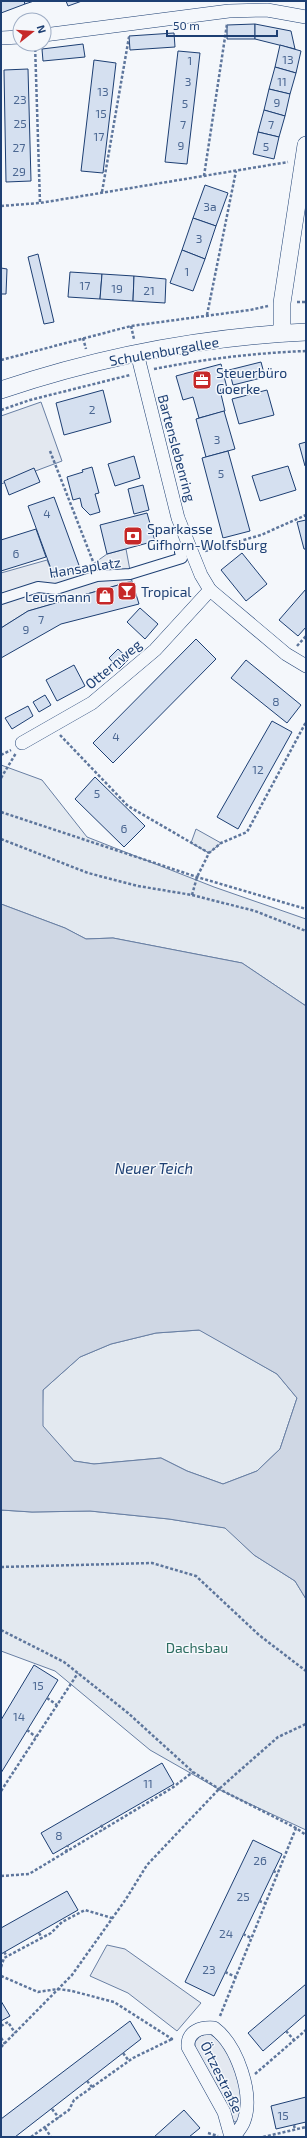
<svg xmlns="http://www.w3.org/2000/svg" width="307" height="2138" font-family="'Exo 2',sans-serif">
<rect width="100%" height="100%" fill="#f4f7fb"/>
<g fill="#e3e9f0" stroke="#687fa3">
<polygon points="1,765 42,780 87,837 214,887 306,919 306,1006 242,963 113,938 86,939 65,928 1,904"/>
<polygon points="196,829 221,843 209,853 191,843"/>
<polygon points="200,1330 277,1374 297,1398 280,1449 257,1471 223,1484 187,1471 161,1458 94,1464 74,1461 42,1426 43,1390 80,1357 111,1344 156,1333"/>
<polygon points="1,1510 32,1512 90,1511 169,1519 226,1528 254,1555 295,1581 306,1599 306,1830 222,1791 150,1750 55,1671 1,1651"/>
</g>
<g fill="#e3e8f0" stroke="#687fa3">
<polygon points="41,402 62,461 1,484 1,416"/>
<polygon points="126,549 132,581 28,611 1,628 1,573 47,560 54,577 93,564 107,554"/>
<polygon points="107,1945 125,1949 201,2003 177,2031 128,1993 90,1976"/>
<polygon points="209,2033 223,2044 236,2071 243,2099 240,2120 235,2122 232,2120 195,2047 195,2042 200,2036"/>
</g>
<path fill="#cfd7e4" stroke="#687fa3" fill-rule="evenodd" d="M1,904L65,928L86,939L113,938L242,963L306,1006V1599L295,1581L254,1555L225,1528L169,1519L90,1511L32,1512L1,1510ZM199,1330L277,1374L297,1398L280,1449L257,1471L223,1484L187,1471L161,1458L94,1464L74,1461L43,1426V1390L80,1357L111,1344L156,1333Z"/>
<g fill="#d5e0f0" stroke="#1d3f73">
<polygon points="1,1 24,1 25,4 1,13"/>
<polygon points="24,1 34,1 25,4"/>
<polygon points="66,1 82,1 68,6"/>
<polygon points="255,24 255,39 227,39 227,25"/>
<polygon points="255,24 291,31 295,49 255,39"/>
<polygon points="174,33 175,47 130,50 129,36"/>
<polygon points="83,44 85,57 43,61 42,49"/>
<polygon points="280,45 301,51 296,73 275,67"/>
<polygon points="178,51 200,53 187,164 165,162"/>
<polygon points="94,60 116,63 103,173 81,171"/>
<polygon points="275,67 296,73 290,94 269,89"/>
<polygon points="28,69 31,181 6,182 4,70"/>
<polygon points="269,89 290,94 285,116 264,110"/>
<polygon points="264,110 285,116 279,137 258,132"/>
<polygon points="258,132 279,137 274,159 253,154"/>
<polygon points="205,185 228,193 216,226 193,218"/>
<polygon points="193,218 216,226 205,259 182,250"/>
<polygon points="182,250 205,259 193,291 170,283"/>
<polygon points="38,254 54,322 44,324 28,257"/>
<polygon points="1,268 7,269 6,294 1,294"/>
<polygon points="70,272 102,274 100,299 68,297"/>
<polygon points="102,274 134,276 133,301 100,299"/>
<polygon points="134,276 166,279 165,303 133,301"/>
<polygon points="261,362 265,377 233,385 229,370"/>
<polygon points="221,364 227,388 220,390 225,411 199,418 193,397 183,400 176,376"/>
<polygon points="103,390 111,422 64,435 56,403"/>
<polygon points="267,390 274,415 239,424 232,399"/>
<polygon points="224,411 235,449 206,457 196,419"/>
<polygon points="306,442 306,466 305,466 299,444"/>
<polygon points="228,451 250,531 223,538 202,458"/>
<polygon points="134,456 140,478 115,486 108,464"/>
<polygon points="288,466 296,490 260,501 252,476"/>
<polygon points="92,467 99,493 95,494 100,512 90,515 82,507 80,498 73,500 67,477 83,472 82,470"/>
<polygon points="34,468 40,482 9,495 4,481"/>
<polygon points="143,485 149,510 134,514 128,489"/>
<polygon points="54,497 80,568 54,577 28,506"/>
<polygon points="147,513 155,541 107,554 100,525"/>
<polygon points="306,520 306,549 304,549 297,522"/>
<polygon points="36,529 46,557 1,571 1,540"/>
<polygon points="242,553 267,584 246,601 221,570"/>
<polygon points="132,581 139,604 61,624 1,658 1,628 28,611"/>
<polygon points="306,589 306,627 298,636 279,620"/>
<polygon points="140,608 158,624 145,639 127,622"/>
<polygon points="196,639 216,659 113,763 93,743"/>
<polygon points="118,649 129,659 119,669 109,658"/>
<polygon points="246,660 301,705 287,723 231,678"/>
<polygon points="74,665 85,686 57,701 46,680"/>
<polygon points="45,695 51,705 39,712 33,702"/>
<polygon points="28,706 33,716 12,729 5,718"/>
<polygon points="272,721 292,732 238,829 217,817"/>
<polygon points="95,777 145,826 124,847 75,799"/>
<polygon points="34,1665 58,1680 1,1773 1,1720"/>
<polygon points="162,1763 174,1784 53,1854 41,1833"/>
<polygon points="253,1840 282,1854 214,1996 185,1982"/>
<polygon points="67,1891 78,1910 1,1954 1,1928"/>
<polygon points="306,1984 306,2014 263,2051 248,2033"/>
<polygon points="1,2001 10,2016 1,2021"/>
<polygon points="130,2021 141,2039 15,2137 1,2137 1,2119"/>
<polygon points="306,2097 306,2122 276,2129 271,2106"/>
<polygon points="184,2110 200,2128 189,2137 154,2137"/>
</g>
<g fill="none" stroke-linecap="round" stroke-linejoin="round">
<defs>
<polyline id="pedestrian" points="1,599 38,587 56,589 97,576 130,574 182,558 180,552 190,549"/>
<g id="minor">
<polyline points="44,35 229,11 267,10 306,17"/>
<polyline points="1,38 20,37"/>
<polyline points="137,353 178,518 201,575 210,590 286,654 306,666"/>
<polyline points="22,743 92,703 155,650 210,590"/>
<path d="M231,2137L224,2112L188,2047C187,2031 201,2027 214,2028C237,2045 254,2094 244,2121C242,2127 237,2132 234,2137"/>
</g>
<g id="tertiary">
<polyline points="282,333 282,303 306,145"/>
<path d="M1,390C99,357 203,337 306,332"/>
</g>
</defs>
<use href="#pedestrian" stroke="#1d3f73" stroke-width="12"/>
<use href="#minor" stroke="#1d3f73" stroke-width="14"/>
<use href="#tertiary" stroke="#1d3f73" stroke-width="18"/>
<g stroke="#5e769c" stroke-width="2.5" stroke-dasharray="3 2" stroke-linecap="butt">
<polyline points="35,44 40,203"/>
<polyline points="204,176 227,24"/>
<polyline points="102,192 129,37"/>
<polyline points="1,206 40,203 288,162"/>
<polyline points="297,302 306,302"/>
<polyline points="207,315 236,171"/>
<polyline points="131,326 134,339"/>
<polyline points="83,338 86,349"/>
<polyline points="1,360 131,326 250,310 268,306"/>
<path d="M154,369C205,359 254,353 306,351"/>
<polyline points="1,410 30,400 130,375"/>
<polyline points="50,451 94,564"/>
<polyline points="205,551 261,535 306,515"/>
<polyline points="297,646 306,636"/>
<polyline points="60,735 128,806 209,853"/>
<polyline points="1,755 11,750"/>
<polyline points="1,778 16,753"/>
<polyline points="1,812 197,877 306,909"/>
<polyline points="1,839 88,873 138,886 192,895 255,911 306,931"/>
<polyline points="192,895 197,877 209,853 221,843 247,832 306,722"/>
<polyline points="1,1567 152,1563 196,1576 259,1635 306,1671"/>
<polyline points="1,1630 64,1662 128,1713 193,1772 219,1789 296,1828 306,1835"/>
<polyline points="47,1698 57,1705"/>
<polyline points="27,1730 36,1737"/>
<polyline points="1,1791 78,1673"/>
<polyline points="101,1825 104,1830"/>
<polyline points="66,1852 68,1845"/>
<polyline points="273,1871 278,1873"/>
<polyline points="1,1876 29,1874 172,1788 193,1772"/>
<polyline points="259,1901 265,1903"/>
<polyline points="39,1933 42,1938"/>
<polyline points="243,1934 251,1938"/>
<polyline points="4,1952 7,1956"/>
<polyline points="1,1967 4,1958 51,1933 62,1922 85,1910 112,1918"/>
<polyline points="225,1972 236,1977"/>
<polyline points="1,1976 38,1992 58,1989 72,1991 114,2002 172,2039 175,2039"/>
<polyline points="220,2016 296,1828"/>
<polyline points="1,2026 8,2022 15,2033"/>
<polyline points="286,2031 294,2040"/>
<polyline points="1,2038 5,2044"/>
<polyline points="1,2047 72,1975 126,1899 147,1865 219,1789 237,1773 278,1737 306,1724"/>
<polyline points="123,2053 129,2061"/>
<polyline points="255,2074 306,2030"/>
<polyline points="87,2081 92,2087"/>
<polyline points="52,2109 59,2118"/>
<polyline points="294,2125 295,2130"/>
<polyline points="45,2128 51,2137"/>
<polyline points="208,2133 218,2136"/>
<polyline points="31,2137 69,2110 74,2100 133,2058 172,2039"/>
<polyline points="263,2137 306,2127"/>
</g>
<use href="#pedestrian" stroke="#f4f7fb" stroke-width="10"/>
<use href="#minor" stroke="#f4f7fb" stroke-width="13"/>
<use href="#tertiary" stroke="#f4f7fb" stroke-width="17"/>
</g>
<defs>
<symbol id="office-square" viewBox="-11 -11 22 22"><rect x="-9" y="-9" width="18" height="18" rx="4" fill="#c62828" stroke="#f4f7fb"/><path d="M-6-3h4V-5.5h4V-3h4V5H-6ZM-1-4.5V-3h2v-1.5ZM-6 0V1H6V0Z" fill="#fff"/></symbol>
<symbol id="bank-square" viewBox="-11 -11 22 22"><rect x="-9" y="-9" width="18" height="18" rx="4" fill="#c62828" stroke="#f4f7fb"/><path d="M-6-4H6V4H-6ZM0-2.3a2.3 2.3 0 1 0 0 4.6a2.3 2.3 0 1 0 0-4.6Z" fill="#fff"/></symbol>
<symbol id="bar-square" viewBox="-11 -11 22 22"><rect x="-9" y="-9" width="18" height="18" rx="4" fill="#c62828" stroke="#f4f7fb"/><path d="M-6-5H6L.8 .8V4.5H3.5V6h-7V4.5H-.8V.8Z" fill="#fff"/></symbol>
<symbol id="shop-square" viewBox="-11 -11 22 22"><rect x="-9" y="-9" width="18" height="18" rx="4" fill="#c62828" stroke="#f4f7fb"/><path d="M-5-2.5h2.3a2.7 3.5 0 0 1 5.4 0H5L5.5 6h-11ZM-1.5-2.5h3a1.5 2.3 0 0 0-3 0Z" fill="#fff"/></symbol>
</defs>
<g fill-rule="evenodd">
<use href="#office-square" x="191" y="369" width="22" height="22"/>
<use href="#bank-square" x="122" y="525" width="22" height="22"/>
<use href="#bar-square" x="116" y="580" width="22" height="22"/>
<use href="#shop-square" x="94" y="585" width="22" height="22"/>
</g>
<g text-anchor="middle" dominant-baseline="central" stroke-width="3" stroke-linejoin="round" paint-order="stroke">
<g font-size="12" fill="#4b6792">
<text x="288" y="59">13</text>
<text x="190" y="60">1</text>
<text x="188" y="81">3</text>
<text x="282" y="81">11</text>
<text x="103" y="91">13</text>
<text x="20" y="99">23</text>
<text x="277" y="102">9</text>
<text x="185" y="103">5</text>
<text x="101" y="113">15</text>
<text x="20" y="123">25</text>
<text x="183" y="124">7</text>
<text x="271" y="124">7</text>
<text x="99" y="136">17</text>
<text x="181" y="145">9</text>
<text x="266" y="146">5</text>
<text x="19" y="147">27</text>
<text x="19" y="171">29</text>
<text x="210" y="206">3a</text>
<text x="199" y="238">3</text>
<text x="187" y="271">1</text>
<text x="85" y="285">17</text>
<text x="117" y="288">19</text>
<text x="149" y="290">21</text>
<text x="92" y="409">2</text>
<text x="217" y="439">3</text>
<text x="221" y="473">5</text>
<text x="47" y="513">4</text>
<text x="16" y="553">6</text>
<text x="41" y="619">7</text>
<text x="26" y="629">9</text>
<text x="276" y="701">8</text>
<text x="116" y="736">4</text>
<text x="258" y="769">12</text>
<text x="97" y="793">5</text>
<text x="124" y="828">6</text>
<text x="38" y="1685">15</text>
<text x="19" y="1716">14</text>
<text x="148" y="1783">11</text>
<text x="59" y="1835">8</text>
<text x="260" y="1860">26</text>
<text x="243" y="1896">25</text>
<text x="226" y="1933">24</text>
<text x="209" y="1969">23</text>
<text x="283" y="2115">15</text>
</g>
<g font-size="14" fill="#1d3f73" stroke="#f4f7fb">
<text transform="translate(164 351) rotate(-10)">Schulenburgallee</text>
<text transform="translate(177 448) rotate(75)">Bartenslebenring</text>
<text transform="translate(85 567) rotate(-9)">Hansaplatz</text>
<text transform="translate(113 664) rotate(-40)">Otternweg</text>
<text transform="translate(222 2077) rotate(64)">Örtzestraße</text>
</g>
<g font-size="14" fill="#1d3f73" stroke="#f4f7fb" text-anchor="start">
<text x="216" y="372">Steuerbüro<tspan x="216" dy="16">Goerke</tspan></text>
<text x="147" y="528">Sparkasse<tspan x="147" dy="16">Gifhorn-Wolfsburg</tspan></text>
<text x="141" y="591">Tropical</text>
<text x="91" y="596" text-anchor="end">Leusmann</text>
</g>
<g font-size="14" fill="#2c6c60" stroke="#f4f7fb">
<text x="197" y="1647">Dachsbau</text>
</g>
<g font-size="15" font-style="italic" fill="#1d3f73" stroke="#f4f7fb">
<text x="154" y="1168">Neuer Teich</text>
</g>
</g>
<rect width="307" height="2138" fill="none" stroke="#1d3f73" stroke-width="4"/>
<g transform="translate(32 32) rotate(73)"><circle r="19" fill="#f4f7fb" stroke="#9eadc5"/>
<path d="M0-3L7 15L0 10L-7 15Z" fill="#c62828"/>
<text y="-6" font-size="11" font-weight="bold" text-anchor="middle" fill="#1d3f73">N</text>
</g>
<path d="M167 30v6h110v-6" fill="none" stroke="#1d3f73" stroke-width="2"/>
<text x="173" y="30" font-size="12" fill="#1d3f73" stroke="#f4f7fb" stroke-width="3" paint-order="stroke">50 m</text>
</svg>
